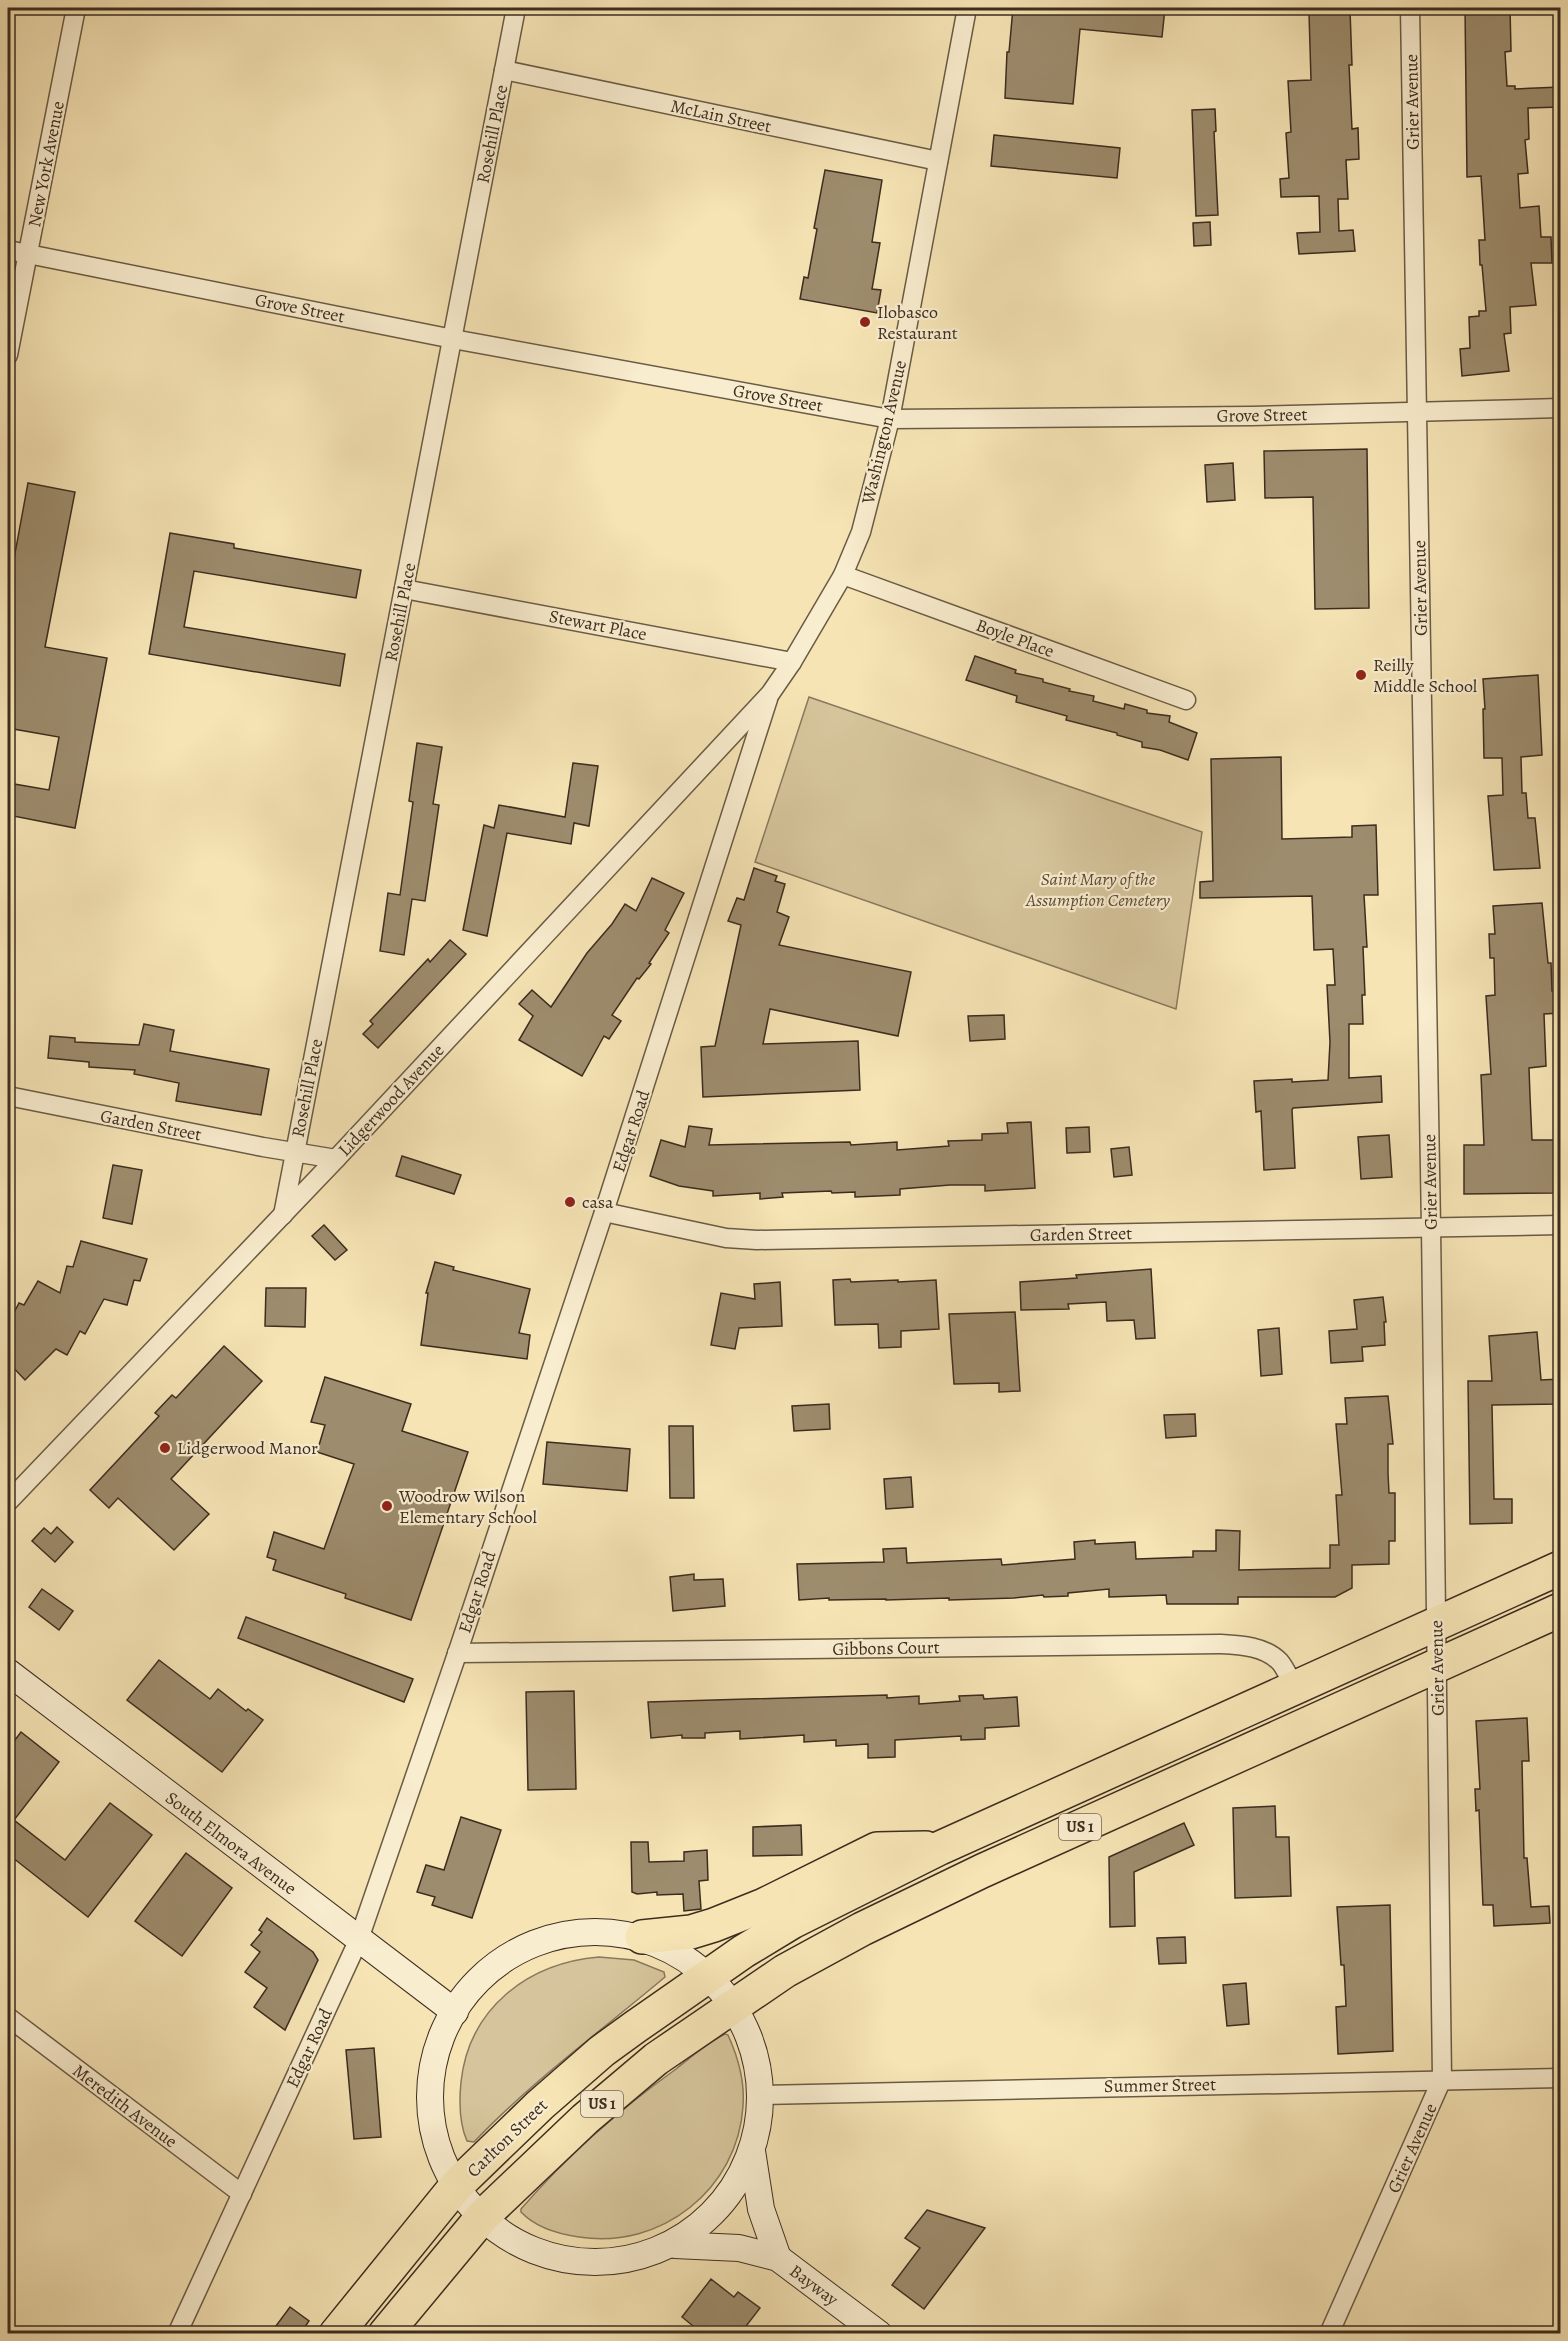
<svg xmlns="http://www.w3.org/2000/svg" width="1568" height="2341" font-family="Alegreya,serif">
<rect width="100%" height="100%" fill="#f6e4b5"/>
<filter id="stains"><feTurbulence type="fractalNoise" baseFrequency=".00333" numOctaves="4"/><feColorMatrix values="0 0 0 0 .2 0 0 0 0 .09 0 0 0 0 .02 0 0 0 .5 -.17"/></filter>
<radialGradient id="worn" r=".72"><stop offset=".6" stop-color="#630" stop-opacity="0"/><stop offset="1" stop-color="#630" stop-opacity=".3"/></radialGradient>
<g fill="#d6c59c" stroke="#89795e" stroke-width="1.5">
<polygon points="809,697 1202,832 1176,1009 755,862"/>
<path d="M599,1957L634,1960L664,1972L665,1977C601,2031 532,2081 474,2142L467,2141C459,2123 459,2102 461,2082C469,2008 528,1963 599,1957Z"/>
<path d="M725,2034L728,2035C738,2057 745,2081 743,2106C738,2189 661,2250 579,2237C558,2234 536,2228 521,2212V2209C567,2156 619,2110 676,2069C691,2057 707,2043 725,2034Z"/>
</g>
<g fill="#9d8c6d" stroke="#3c2d1f" stroke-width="1.5">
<polygon points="1013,8 1165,8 1162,37 1080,29 1073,104 1005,98 1007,52 1009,52"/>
<polygon points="1465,8 1510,8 1511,51 1505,52 1507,86 1515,86 1515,89 1560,87 1560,107 1528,108 1529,139 1525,140 1528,173 1518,174 1520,208 1539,206 1541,237 1551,237 1552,263 1531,263 1536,305 1510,307 1511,333 1504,334 1509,371 1462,376 1460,349 1470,348 1469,317 1479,316 1479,311 1486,311 1482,265 1480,265 1479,240 1485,240 1481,176 1467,177"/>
<polygon points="1350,10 1352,65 1349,65 1352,129 1358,128 1359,159 1346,160 1348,199 1338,199 1339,231 1353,230 1355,251 1299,254 1297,233 1320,232 1319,196 1281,197 1280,179 1289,178 1286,133 1291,132 1288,81 1311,80 1309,13"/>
<polygon points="1215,109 1216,131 1214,132 1218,215 1196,216 1192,110"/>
<polygon points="994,135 1120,148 1117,178 991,166"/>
<polygon points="825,170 882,180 872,242 880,243 872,289 881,290 877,313 800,299 804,277 808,278 817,229 814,228"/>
<polygon points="1210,222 1211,245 1194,246 1193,223"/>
<polygon points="1367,449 1369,608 1315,609 1313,497 1265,498 1264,451"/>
<polygon points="1233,463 1235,500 1207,502 1205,465"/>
<polygon points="28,483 75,492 45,647 107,658 75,828 8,815 8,783 49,790 59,737 8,728 8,591"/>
<polygon points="170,533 234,544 234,548 361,570 356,598 194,571 184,627 345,654 340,686 149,654"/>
<polygon points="975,656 1016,670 1015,673 1043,679 1043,682 1070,689 1069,691 1094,696 1093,701 1124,709 1125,704 1147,710 1147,713 1170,716 1169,722 1197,733 1188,760 1160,750 1142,747 1142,742 1117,735 1117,733 1066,720 1067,716 1016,702 1017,696 966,680"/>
<polygon points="1538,675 1542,755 1521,757 1522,793 1526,793 1528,818 1535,818 1540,868 1494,870 1488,796 1503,795 1502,758 1484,758 1483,709 1485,709 1483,679"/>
<polygon points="417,743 442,747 433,804 439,805 425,901 412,899 404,955 380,951 388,893 400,895 413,802 409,801"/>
<polygon points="1281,757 1282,839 1352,837 1352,826 1376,825 1378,895 1364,895 1367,947 1363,947 1365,995 1362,995 1363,1024 1349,1024 1349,1078 1381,1076 1382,1102 1293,1108 1292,1110 1295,1168 1264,1170 1261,1111 1256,1112 1254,1081 1292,1079 1292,1082 1328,1080 1330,1042 1327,985 1335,985 1333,949 1314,950 1312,896 1200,898 1200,882 1213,881 1211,759"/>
<polygon points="573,763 598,766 589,826 574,823 571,844 507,833 487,936 463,930 484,825 494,828 499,805 565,817"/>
<polygon points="754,868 777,876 775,881 785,884 777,912 789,917 779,945 911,972 898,1036 770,1009 763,1044 858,1041 860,1090 703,1097 701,1047 715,1046 741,925 728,921 737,898 744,900"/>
<polygon points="652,878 684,893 665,930 669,933 649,963 651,964 639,979 637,978 612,1015 621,1021 609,1039 604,1036 582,1076 519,1040 533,1016 519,1004 532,990 551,1007 587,953 612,924 625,904 636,911"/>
<polygon points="1542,903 1548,963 1551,963 1552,991 1560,991 1560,1013 1544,1014 1546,1066 1529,1068 1530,1096 1532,1140 1554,1140 1555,1193 1464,1194 1464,1145 1484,1145 1481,1075 1491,1074 1486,996 1495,995 1494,958 1490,958 1489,934 1495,934 1493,906"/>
<polygon points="450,940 466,954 378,1048 363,1034 373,1024 370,1021 428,959 430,962"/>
<polygon points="1004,1015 1005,1039 970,1041 968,1016"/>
<polygon points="144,1024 174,1030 170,1051 269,1069 261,1115 176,1101 179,1083 134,1074 135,1070 89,1067 89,1062 48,1058 50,1036 75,1038 75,1042 139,1045"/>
<polygon points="1031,1122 1035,1188 985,1191 985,1185 950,1185 900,1189 900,1195 855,1197 855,1192 832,1193 831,1191 782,1193 783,1197 760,1199 760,1193 713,1196 713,1191 679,1186 650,1176 661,1140 685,1147 689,1126 712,1129 709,1145 850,1142 851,1145 897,1142 897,1150 949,1146 948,1141 982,1140 982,1134 1008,1133 1007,1123"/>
<polygon points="1089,1127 1090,1152 1067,1153 1066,1128"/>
<polygon points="1389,1135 1392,1177 1361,1179 1358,1137"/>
<polygon points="1129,1147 1132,1175 1114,1177 1111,1149"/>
<polygon points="402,1156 461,1175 454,1194 396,1176"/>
<polygon points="113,1165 142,1170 132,1224 103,1218"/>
<polygon points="324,1225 347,1250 335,1260 312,1236"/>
<polygon points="81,1241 147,1259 140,1281 134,1280 127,1305 104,1299 85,1334 80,1331 67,1355 56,1349 25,1380 8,1362 8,1324 19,1303 24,1305 38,1281 60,1293 67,1266 73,1267"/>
<polygon points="435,1262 454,1267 453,1270 530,1289 519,1333 530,1335 527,1359 421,1345 428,1293 426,1293"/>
<polygon points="1151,1269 1155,1338 1136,1339 1134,1320 1107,1321 1106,1302 1068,1304 1069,1309 1021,1310 1020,1282 1077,1278 1076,1275"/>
<polygon points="850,1279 851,1282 898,1280 898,1282 936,1280 939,1329 901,1331 901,1347 879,1348 878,1324 835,1325 833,1280"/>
<polygon points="780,1282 782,1326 739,1328 735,1349 711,1345 721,1293 755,1299 754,1284"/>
<polygon points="266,1288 306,1288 305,1327 265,1326"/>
<polygon points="1383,1297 1386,1322 1384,1322 1385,1345 1362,1347 1363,1361 1331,1363 1329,1331 1357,1329 1354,1300"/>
<polygon points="1015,1312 1020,1391 999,1392 999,1383 954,1384 949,1314"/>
<polygon points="1279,1328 1282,1374 1261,1376 1258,1330"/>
<polygon points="1537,1332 1541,1380 1560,1379 1560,1404 1492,1405 1494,1499 1512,1499 1512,1523 1470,1524 1468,1381 1492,1381 1489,1336"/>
<polygon points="224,1346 262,1381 171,1479 209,1514 174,1550 118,1498 109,1508 90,1490 159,1416 155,1413 172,1395 176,1398"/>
<polygon points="325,1377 411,1404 402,1431 468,1452 411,1620 345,1598 346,1594 273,1570 276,1560 267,1557 274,1532 324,1549 354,1464 317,1452 325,1425 311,1422"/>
<polygon points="1388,1396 1393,1444 1388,1444 1388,1473 1389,1493 1395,1493 1395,1541 1389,1541 1389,1564 1352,1565 1352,1588 1335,1597 1238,1597 1238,1604 1167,1604 1166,1595 1109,1597 1109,1589 1068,1593 1068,1596 1044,1597 1043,1595 1014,1598 949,1600 949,1598 886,1600 886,1599 829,1600 829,1598 799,1600 797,1564 884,1562 883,1549 906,1548 907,1563 1001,1559 1002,1565 1075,1559 1074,1542 1095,1540 1095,1544 1135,1542 1136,1559 1193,1557 1193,1551 1216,1551 1216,1530 1240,1531 1239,1570 1330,1568 1330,1545 1339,1545 1336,1495 1342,1495 1336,1424 1347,1424 1345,1398"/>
<polygon points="829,1404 830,1429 794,1431 792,1406"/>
<polygon points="1195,1414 1196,1436 1166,1438 1164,1415"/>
<polygon points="669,1426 693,1426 694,1498 670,1498"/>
<polygon points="547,1442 630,1449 627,1491 543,1484"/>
<polygon points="911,1477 913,1507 886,1509 884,1479"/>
<polygon points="57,1527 73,1542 55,1562 32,1541 44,1528 51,1534"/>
<polygon points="694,1574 694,1580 723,1579 725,1606 673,1611 670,1577"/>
<polygon points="42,1589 73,1611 59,1630 29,1607"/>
<polygon points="246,1617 413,1679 404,1702 238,1638"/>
<polygon points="159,1660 210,1699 218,1689 246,1711 248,1709 263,1720 222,1772 127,1700"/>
<polygon points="574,1691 576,1789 528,1790 526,1692"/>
<polygon points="887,1695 887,1698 919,1696 919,1704 960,1701 959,1696 983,1695 984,1699 1017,1697 1019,1726 985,1728 985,1739 961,1740 961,1736 895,1740 895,1757 868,1758 868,1744 836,1746 836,1740 804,1742 804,1735 740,1739 740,1731 705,1733 705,1738 682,1738 682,1735 651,1738 648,1702"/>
<polygon points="1527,1718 1529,1761 1522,1761 1524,1858 1527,1858 1531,1907 1549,1906 1550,1923 1494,1926 1493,1905 1483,1905 1479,1810 1476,1811 1475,1789 1480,1789 1476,1721"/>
<polygon points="21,1732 59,1762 14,1820 65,1860 110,1803 152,1835 88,1917 8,1854 8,1749"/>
<polygon points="1275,1806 1276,1837 1289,1837 1291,1896 1235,1898 1233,1808"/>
<polygon points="461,1817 501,1830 472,1918 432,1905 435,1897 417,1892 426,1865 444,1870"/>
<polygon points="1184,1823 1194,1845 1134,1872 1135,1926 1110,1927 1109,1857"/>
<polygon points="801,1825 802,1855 753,1856 753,1827"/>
<polygon points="631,1842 648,1842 649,1862 684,1861 684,1852 707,1850 708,1880 699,1881 701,1909 684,1911 683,1894 657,1895 657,1892 637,1894 632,1892"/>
<polygon points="186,1853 232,1888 182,1956 135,1921"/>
<polygon points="1390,1905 1393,2051 1338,2054 1336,2007 1346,2006 1344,1965 1341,1965 1337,1907"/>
<polygon points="267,1918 313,1952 318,1960 285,2030 254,2007 267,1988 245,1972 260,1952 251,1945 262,1932 259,1930"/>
<polygon points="1185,1937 1186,1963 1159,1964 1157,1938"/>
<polygon points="1246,1983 1249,2024 1227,2026 1223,1985"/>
<polygon points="374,2048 381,2137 354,2139 346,2050"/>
<polygon points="927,2210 985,2228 924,2309 892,2285 920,2248 905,2238"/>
<polygon points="711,2279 734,2297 738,2292 760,2308 740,2334 703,2334 682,2317"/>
<polygon points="290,2307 309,2321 300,2334 270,2334"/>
</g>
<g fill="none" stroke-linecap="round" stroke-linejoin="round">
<defs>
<g id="street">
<polyline points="504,70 938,161"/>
<polyline points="8,250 453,339 890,419 1252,416 1560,408"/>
<polyline points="8,355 76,8"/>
<polyline points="843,575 1186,700"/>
<polyline points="404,589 792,662"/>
<polyline points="8,1096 263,1147 336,1159"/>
<polyline points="604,1212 726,1238 757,1240 1560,1225"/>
<polyline points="283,1215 516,8"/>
<polyline points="8,1502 336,1159 770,694 792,662 843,575 861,532 890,419 967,8"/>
<path d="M457,1653L1220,1644C1240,1645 1265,1646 1280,1662C1286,1669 1290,1680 1295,1688"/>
<polyline points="8,2017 242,2194"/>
<polyline points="760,2095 1560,2078"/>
<polyline points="177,2334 359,1939 456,1657 604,1212 768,699"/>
<polyline points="1329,2334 1442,2079 1431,1227 1410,8"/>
</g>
<g id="secondary">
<polyline points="8,1672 455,2012"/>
<circle cx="595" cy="2097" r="165"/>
<polyline points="752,2151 761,2209 778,2258"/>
<polyline points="675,2245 739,2248 778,2258 879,2334"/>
</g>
<g id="highway">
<polyline points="642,1937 691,1932 714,1925 764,1905 877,1849 926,1848"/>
<polyline points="336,2334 456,2186 540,2105 602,2051 635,2027 744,1951 792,1922 940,1848 1560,1568"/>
<polyline points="385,2334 483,2216 585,2119 656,2059 785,1971 862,1929 982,1871 1560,1610"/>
</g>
</defs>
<use href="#street" stroke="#6a5b44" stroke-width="21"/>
<use href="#secondary" stroke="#3c2d1f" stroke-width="28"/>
<use href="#highway" stroke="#3c2d1f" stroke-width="36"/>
<use href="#street" stroke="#f9edcf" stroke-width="18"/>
<use href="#secondary" stroke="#f9edcf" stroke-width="26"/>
<use href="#highway" stroke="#f6e4b5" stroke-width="33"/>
</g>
<g fill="#8f2418" stroke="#f9edcf" stroke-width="2">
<circle cx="865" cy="322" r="6"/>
<circle cx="1361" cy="675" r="6"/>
<circle cx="570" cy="1202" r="6"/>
<circle cx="165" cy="1448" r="6"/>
<circle cx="387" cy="1506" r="6"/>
</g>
<g text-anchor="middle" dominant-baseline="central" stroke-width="4.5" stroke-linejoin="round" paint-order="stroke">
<g fill="#f9edcf" stroke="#756754" stroke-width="1.5">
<rect x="1059" y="1814" width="42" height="26" rx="4.5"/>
<rect x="581" y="2091" width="42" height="26" rx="4.5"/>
</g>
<g font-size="16" font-weight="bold" fill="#3c2d1f">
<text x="1080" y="1827">US 1</text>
<text x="602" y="2104">US 1</text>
</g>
<g font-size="18" fill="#3c2d1f" stroke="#f9edcf">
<text transform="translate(1412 102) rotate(-91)">Grier Avenue</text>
<text transform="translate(721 116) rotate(12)">McLain Street</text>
<text transform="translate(492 134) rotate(-79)">Rosehill Place</text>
<text transform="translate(46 164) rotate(-79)">New York Avenue</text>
<text transform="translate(300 308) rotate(11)">Grove Street</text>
<text transform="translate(778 398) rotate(10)">Grove Street</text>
<text transform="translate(1262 415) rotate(-1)">Grove Street</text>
<text transform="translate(884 432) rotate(-77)">Washington Avenue</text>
<text transform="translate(1420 588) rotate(-91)">Grier Avenue</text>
<text transform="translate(400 612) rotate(-79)">Rosehill Place</text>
<text transform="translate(598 625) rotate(11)">Stewart Place</text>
<text transform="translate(1015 638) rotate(20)">Boyle Place</text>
<text transform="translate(307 1088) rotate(-79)">Rosehill Place</text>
<text transform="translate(391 1100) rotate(-47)">Lidgerwood Avenue</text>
<text transform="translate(151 1125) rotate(11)">Garden Street</text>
<text transform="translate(631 1131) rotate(-72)">Edgar Road</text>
<text transform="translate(1430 1182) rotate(-91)">Grier Avenue</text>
<text transform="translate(1081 1234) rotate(-1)">Garden Street</text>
<text transform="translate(477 1592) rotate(-72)">Edgar Road</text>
<text transform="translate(886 1648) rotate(-1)">Gibbons Court</text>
<text transform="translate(1437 1668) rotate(-91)">Grier Avenue</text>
<text transform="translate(231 1843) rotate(37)">South Elmora Avenue</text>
<text transform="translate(309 2048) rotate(-65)">Edgar Road</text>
<text transform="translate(1160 2085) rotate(-1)">Summer Street</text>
<text transform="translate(125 2106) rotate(37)">Meredith Avenue</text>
<text transform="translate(507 2138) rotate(-44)">Carlton Street</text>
<text transform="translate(1412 2148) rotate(-66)">Grier Avenue</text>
<text transform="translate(814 2285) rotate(37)">Bayway</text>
</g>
<g font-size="18" fill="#3c2d1f" stroke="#f9edcf" text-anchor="start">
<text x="877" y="312">Ilobasco<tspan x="877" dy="21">Restaurant</tspan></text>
<text x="1373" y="665">Reilly<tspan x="1373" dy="21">Middle School</tspan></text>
<text x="582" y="1202">casa</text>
<text x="177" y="1448">Lidgerwood Manor</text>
<text x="399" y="1496">Woodrow Wilson<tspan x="399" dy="21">Elementary School</tspan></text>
</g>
<g font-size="18" font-style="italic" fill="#5b4b38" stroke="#f9edcf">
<text x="1098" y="879">Saint Mary of the<tspan x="1098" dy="21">Assumption Cemetery</tspan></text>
</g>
</g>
<rect width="1568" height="2341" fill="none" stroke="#f6e4b5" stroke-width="30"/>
<rect x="9" y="9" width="1550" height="2323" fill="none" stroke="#3c2d1f" stroke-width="3"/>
<rect x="15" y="15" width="1538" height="2311" fill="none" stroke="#3c2d1f" stroke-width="1.5"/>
<rect width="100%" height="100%" filter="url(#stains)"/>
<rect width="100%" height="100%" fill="url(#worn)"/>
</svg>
